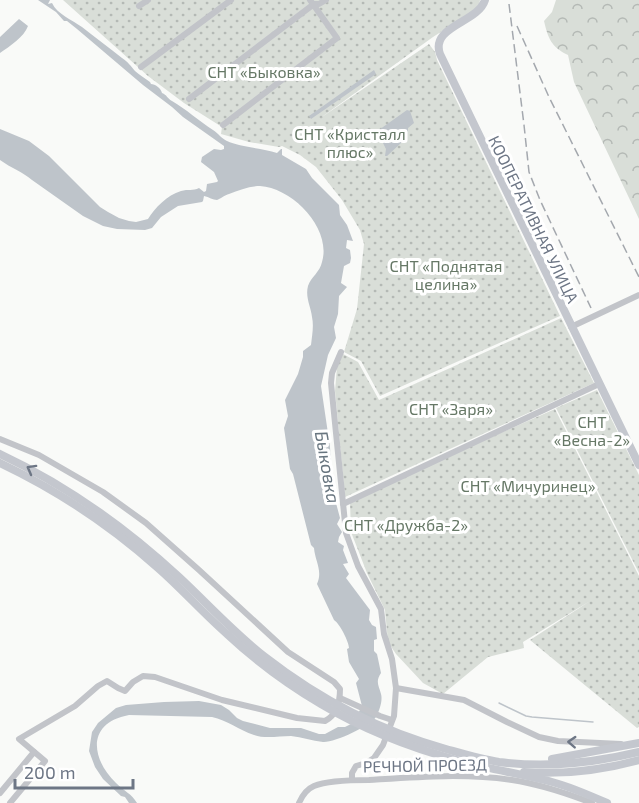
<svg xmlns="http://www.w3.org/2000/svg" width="639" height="803" font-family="'Exo 2',sans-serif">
<defs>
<pattern id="forest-crowns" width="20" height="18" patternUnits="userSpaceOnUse" patternTransform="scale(1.5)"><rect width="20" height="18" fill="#d9ded8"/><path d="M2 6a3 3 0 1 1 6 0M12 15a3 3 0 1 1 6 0" fill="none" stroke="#b4b9b5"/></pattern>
<pattern id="garden-dots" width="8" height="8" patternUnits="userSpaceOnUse" patternTransform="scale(1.5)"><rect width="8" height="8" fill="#d9ded8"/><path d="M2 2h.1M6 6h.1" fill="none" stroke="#b4b9b5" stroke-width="1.8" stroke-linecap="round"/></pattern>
</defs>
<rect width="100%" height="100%" fill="#f9faf8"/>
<path fill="url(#forest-crowns)" d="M556,0H639V219L574,82L568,55C551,47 548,38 544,21L552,12Z"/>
<g fill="url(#garden-dots)">
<polygon points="63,0 480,0 478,8 433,37 319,119 429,44 435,52 437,60 560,316 380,396 361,361 344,352 357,309 364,244 360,230 342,200 316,167 300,155 282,146 279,147 249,142 221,134 222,127 184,103 148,76"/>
<polygon points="561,318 594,383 345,497 335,391 337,367 343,354 358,362 379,400"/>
<polygon points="597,390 639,475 639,573 556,408"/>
<polygon points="555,409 639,576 639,727 637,728 530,640 590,601 523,642 524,648 488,657 443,694 423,683 396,654 388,642 385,610 367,573 351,532 350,502 419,469"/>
</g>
<g fill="#bec4ca">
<path d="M38,0H50L48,4L52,3C57,14 72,20 82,27C95,37 109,48 122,58C128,62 131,66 135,71C139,75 145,78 150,82L151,84C155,84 161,88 162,93C167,95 167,98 172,101C186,109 199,121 213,130C218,133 222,139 227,141C239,147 262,148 277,153L281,149H282V155L306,169L312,178L339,205L340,215L347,225L353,241L347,240L346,248L350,250L351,258L350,263L344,266L341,283L347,287L339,296L338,314L334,327L336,338L328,355L321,386L330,447L332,488L340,518L337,524L342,532L339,537L338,542L344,546L343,550L348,563L343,564L349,574L346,578L370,610L369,620L372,625L376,627L377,639L374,640V651L377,654L381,673C375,682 379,686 381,694C383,701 379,711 376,717C370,726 334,743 323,742C312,741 302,737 291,736C279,736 265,739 254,735C239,730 227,720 212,717L129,715C86,723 91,759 116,783C124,791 132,794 137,803H129L125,797L121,796L103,779L95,767L89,751L92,732L98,723L116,708L126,705L164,702L199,701L221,705L229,710L237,718L243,721L270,728H301L319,734H325L338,727H345L353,723L362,706L356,683L359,679L349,662L347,649L349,648C349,642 340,624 334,620L317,584C323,571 315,561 314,548L311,545L293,474L290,469L284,428L288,416L285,400L298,374L303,357V351L311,345C312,336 314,326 312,317C311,307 305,297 308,286C311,277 320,272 322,262C332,229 293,188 260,186C250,186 239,190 229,194C225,195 220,199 217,200C213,200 209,197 204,196L203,201L202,202L178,206L161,217L152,228L145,230L117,229L103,226L83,216L32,180C23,172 11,168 0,160V129L29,141L49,156L100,207L108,212L119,218L129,221L136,222L148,219C155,208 167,195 181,191C188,189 193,191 199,188L204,192L206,191L207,184L217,182L218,181L214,172L201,162L202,157L214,149L221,150L224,149V146L183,117L172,107L143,85L77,29L67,21H64L56,12Z"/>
<path d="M19,19L28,26C24,37 10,46 0,53V37Z"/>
<polygon points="374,70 376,74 311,119 309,116"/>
<polygon points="407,110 410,111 414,123 408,128 408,131 404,134 401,143 387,156 385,156 386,149 383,143 380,142 378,139 379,135 376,134 376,132"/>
</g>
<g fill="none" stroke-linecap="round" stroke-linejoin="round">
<polyline stroke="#bec4ca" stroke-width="1.5" points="499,703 526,716 532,717 593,722"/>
<g stroke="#c2c4c9" stroke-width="6">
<polyline points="139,6 148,0"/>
<polyline points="141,67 231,0"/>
<polyline points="189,99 314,4 319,4 326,0"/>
<polyline points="223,125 337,38 310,0"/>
<polyline points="571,327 639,295"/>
<polyline points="341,352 332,373 331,383 346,533 358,566 381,609 384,634 392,659 396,688 394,716 383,745 374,758 366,763 356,766 352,773 352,780"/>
<path d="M0,439L39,455L103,492L146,523L199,570L288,652L334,682L340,689C340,701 337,715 325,721L297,718L222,700L155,677L143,676L133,682L125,691L118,688L107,681L98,686L75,706L19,739L45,761L10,803"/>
<polyline points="343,504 599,384"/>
<polyline points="396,688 464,700 507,722 539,737 558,741 621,744"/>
<polyline points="340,698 380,716 392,720"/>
<polyline points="0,793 34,752"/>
<path d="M299,803C302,796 307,789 314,786C326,781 355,780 369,780C416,777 464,773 512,780C539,784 566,793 592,803"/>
</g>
<g stroke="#c4c7ce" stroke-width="8">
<path d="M485,0C478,23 430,26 440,54L639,465"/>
<path d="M0,454C66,485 125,527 179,577C208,604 234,633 265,657C319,699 380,731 446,749C464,754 481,759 499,762C546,768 594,763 639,752"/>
<path d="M0,463C57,490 111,526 158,568C182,589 203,613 227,634C256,661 287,684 321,704C366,731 414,749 464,762C493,770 523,774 552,782C571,787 589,795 607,803"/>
<polyline points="552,759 639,743"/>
<path d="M524,772C563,775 602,770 639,760"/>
</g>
<g stroke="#a4a8ae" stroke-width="1.5" stroke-dasharray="9 4.5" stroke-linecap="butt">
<polyline points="509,4 524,125 529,172 540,200 591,308"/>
<polyline points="517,26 549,97 639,277"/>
</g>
</g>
<defs><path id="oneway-chevron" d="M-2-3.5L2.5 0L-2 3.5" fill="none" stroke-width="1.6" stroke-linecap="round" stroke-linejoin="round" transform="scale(1.5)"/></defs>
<g stroke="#6d7685">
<use href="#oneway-chevron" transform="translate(31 469) rotate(-151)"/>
<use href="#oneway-chevron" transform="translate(572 742) rotate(-177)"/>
</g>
<g text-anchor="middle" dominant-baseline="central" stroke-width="6" stroke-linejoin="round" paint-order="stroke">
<g font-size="16" fill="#667866" stroke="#fff">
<text x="264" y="71">СНТ «Быковка»</text>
<text x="350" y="133">СНТ «Кристалл<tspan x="350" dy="18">плюс»</tspan></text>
<text x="446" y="265">СНТ «Поднятая<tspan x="446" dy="18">целина»</tspan></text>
<text x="451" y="408">СНТ «Заря»</text>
<text x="592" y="421">СНТ<tspan x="592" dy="18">«Весна-2»</tspan></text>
<text x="528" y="485">СНТ «Мичуринец»</text>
<text x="406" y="524">СНТ «Дружба-2»</text>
</g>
<g font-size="16" fill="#6d7685" stroke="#fff">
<text transform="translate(534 219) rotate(64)">КООПЕРАТИВНАЯ УЛИЦА</text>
<text transform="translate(425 765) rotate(-1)">РЕЧНОЙ ПРОЕЗД</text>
</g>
<g font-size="18" font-style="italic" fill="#68757f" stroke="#fff">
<text transform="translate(328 467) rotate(80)">Быковка</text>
</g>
</g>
<path d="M15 779v9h118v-9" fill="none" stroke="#6d7685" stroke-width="3"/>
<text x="24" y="779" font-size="18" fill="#6d7685" stroke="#ffffff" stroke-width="4.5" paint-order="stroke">200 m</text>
</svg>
